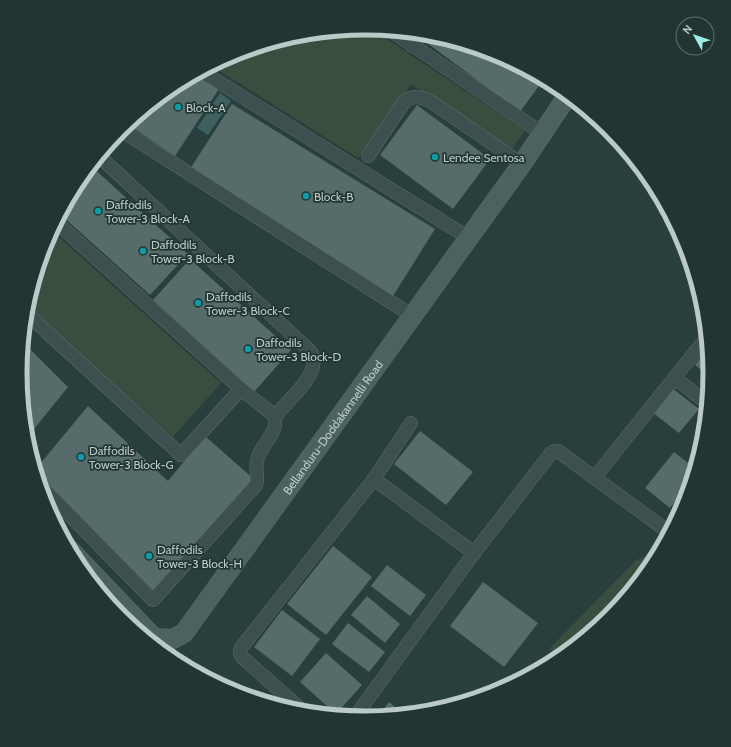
<svg xmlns="http://www.w3.org/2000/svg" width="731" height="747" font-family="Cabin,sans-serif">
<rect width="100%" height="100%" fill="#293f3d"/>
<g fill="#394e3e">
<polygon points="366,28 371,29 525,130 511,151 411,84 358,158 212,66 233,54 298,35"/>
<polygon points="52,231 221,383 173,437 27,306 46,241"/>
<polygon points="663,547 653,566 610,618 560,659 550,648 635,561"/>
</g>
<polygon fill="#3d615f" points="220,93 231,101 208,135 197,128"/>
<g fill="#556c6b">
<polygon points="428,34 498,54 544,79 520,112 423,40"/>
<polygon points="196,74 219,89 175,156 127,124 174,86"/>
<polygon points="232,104 435,229 393,296 190,169"/>
<polygon points="417,105 490,159 453,209 380,155"/>
<polygon points="91,166 188,254 150,295 61,215 78,181"/>
<polygon points="678,228 684,241 675,232"/>
<polygon points="190,259 291,350 254,392 153,300"/>
<polygon points="23,342 68,387 26,439 20,373"/>
<polygon points="708,348 711,374 711,378 695,365"/>
<polygon points="672,388 699,409 679,433 653,413"/>
<polygon points="88,406 168,481 205,436 257,482 150,598 40,485 35,470"/>
<polygon points="420,431 473,472 446,505 394,464"/>
<polygon points="674,452 696,469 693,479 670,508 645,488"/>
<polygon points="333,546 372,577 326,635 287,604"/>
<polygon points="387,565 426,595 410,616 371,586"/>
<polygon points="483,582 538,623 504,667 450,626"/>
<polygon points="367,596 400,624 385,643 351,615"/>
<polygon points="282,610 320,639 292,676 254,647"/>
<polygon points="348,623 385,652 369,672 332,644"/>
<polygon points="326,653 362,685 336,714 300,682"/>
<polygon points="389,702 405,715 377,718"/>
</g>
<g fill="none" stroke-linecap="round" stroke-linejoin="round">
<defs>
<g id="street">
<polyline points="390,30 542,133"/>
<polyline points="412,46 422,34"/>
<polyline points="201,71 469,238"/>
<polyline points="121,130 411,315"/>
<path d="M368,156L404,102C412,94 421,97 430,101L522,164"/>
<polyline points="56,222 241,389 275,416"/>
<polyline points="26,313 181,455 241,389"/>
<polyline points="675,378 708,404"/>
<polyline points="595,477 707,337"/>
<polyline points="374,479 411,423"/>
<path d="M40,485L153,600L256,485C259,475 255,470 257,461C259,449 270,440 274,429C276,424 274,418 277,415C288,399 323,373 311,352L99,156"/>
<polyline points="305,713 242,657 240,653 241,648 374,479 474,553"/>
<polyline points="354,718 474,553 552,452 558,451 670,533"/>
</g>
<g id="secondary">
<path id="s1" d="M70,550L154,638L173,639L184,633L522,164L568,95"/>
</g>
</defs>
<use href="#street" stroke="#5b6d6c" stroke-width="14"/>
<use href="#secondary" stroke="#5b6d6c" stroke-width="20"/>
<use href="#street" stroke="#3d4f4e" stroke-width="13"/>
<use href="#secondary" stroke="#4c6261" stroke-width="19"/>
</g>
<g fill="#0f9aa8" stroke="#223533" stroke-width="1.5">
<circle cx="178" cy="107" r="4"/>
<circle cx="435" cy="157" r="4"/>
<circle cx="306" cy="196" r="4"/>
<circle cx="98" cy="211" r="4"/>
<circle cx="143" cy="251" r="4"/>
<circle cx="198" cy="303" r="4"/>
<circle cx="248" cy="349" r="4"/>
<circle cx="81" cy="457" r="4"/>
<circle cx="149" cy="556" r="4"/>
</g>
<g text-anchor="middle" dominant-baseline="central" stroke-width="3.5" stroke-linejoin="round" paint-order="stroke">
<g font-size="12" fill="#bacac9" stroke="#223533" text-anchor="start">
<text x="186" y="107">Block-A</text>
<text x="443" y="157">Lendee Sentosa</text>
<text x="314" y="196">Block-B</text>
<text x="106" y="204">Daffodils<tspan x="106" dy="14">Tower-3 Block-A</tspan></text>
<text x="151" y="244">Daffodils<tspan x="151" dy="14">Tower-3 Block-B</tspan></text>
<text x="206" y="296">Daffodils<tspan x="206" dy="14">Tower-3 Block-C</tspan></text>
<text x="256" y="342">Daffodils<tspan x="256" dy="14">Tower-3 Block-D</tspan></text>
<text x="89" y="450">Daffodils<tspan x="89" dy="14">Tower-3 Block-G</tspan></text>
<text x="157" y="549">Daffodils<tspan x="157" dy="14">Tower-3 Block-H</tspan></text>
</g>
<g font-size="12" fill="#bacac9" stroke="#223533">
<text stroke="none"><textPath href="#s1" startOffset="407">Bellanduru-Doddakannelli Road</textPath></text>
</g>
</g>
<path d="M0 0H731V747H0ZM27 373a338 338 0 1 1 676 0a338 338 0 1 1-676 0Z" fill="#223533" fill-rule="evenodd"/>
<path fill="none" stroke="#bacac9" stroke-width="5" d="M27 373a338 338 0 1 1 676 0a338 338 0 1 1-676 0Z"/>
<g transform="translate(695 36) rotate(310)"><circle r="19" fill="#223533" stroke="#5f716f"/>
<path d="M0-3L7 15L0 10L-7 15Z" fill="#9beee8"/>
<text y="-6" font-size="11" font-weight="bold" text-anchor="middle" fill="#bacac9">N</text>
</g>
</svg>
